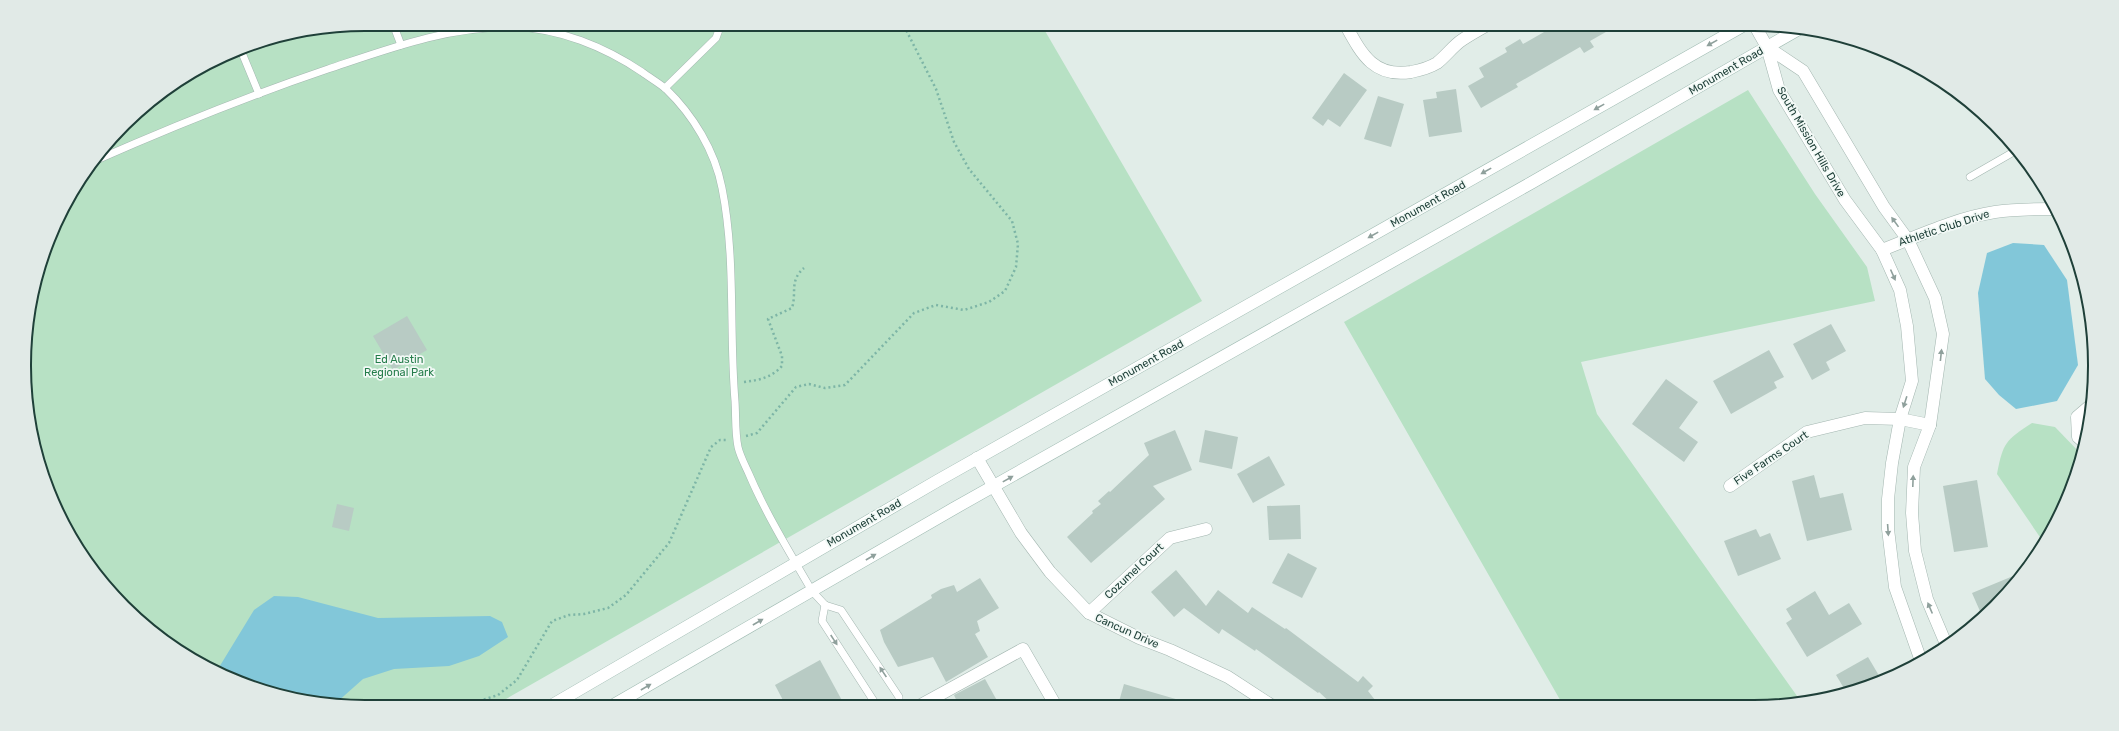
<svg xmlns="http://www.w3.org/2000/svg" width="2119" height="731" font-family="Rubik,sans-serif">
<rect width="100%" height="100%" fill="#e1ede8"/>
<g fill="#b7e1c4">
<polygon points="366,24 1041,24 1202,301 492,707 366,707 277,695 176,649 124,607 82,555 36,454 25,388 27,321 59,214 94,158 140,109 235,50 299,31"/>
<polygon points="1748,90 1815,194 1867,267 1875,301 1581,362 1597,414 1802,703 1563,705 1344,322"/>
<path d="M2032,423L2055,427L2083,456L2049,536L2044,543L1997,474C2003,442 2006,440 2032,423Z"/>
</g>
<g fill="#82c7d9">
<polygon points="2013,243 2044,245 2067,280 2078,365 2057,401 2016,409 1999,395 1985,379 1978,293 1987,253"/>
<polygon points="274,596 298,597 378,618 490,616 502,622 508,637 479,656 449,666 394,669 363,679 336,703 277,695 218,669 254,610"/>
</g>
<g fill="#b8cbc4">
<polygon points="1558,24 1620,24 1590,41 1594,47 1584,53 1580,47 1516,84 1518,87 1481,108 1468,86 1484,77 1479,68 1507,52 1505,48 1520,39 1523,44"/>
<polygon points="1344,73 1367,90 1340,127 1328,119 1323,126 1312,118"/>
<polygon points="1456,89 1462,132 1429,137 1423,100 1437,98 1436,92"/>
<polygon points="1378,96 1404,104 1391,147 1364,139"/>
<polygon points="407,316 427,350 393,370 373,336"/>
<polygon points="1831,324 1846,351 1826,362 1830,370 1812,380 1793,344"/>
<polygon points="1769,350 1784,377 1774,382 1777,388 1731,414 1713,381"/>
<polygon points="1666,379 1698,402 1679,428 1698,442 1684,462 1632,424"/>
<polygon points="1175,430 1192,470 1153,486 1165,499 1091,563 1067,537 1093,513 1092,511 1101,504 1098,501 1109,491 1110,492 1149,455 1144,443"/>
<polygon points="1205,430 1238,437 1232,469 1199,462"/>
<polygon points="1269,456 1285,485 1253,503 1237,474"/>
<polygon points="1814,475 1820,498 1843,493 1852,530 1807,541 1792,481"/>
<polygon points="1977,480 1988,547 1954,552 1943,486"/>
<polygon points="337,504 354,508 349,531 332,527"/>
<polygon points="1300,505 1301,539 1269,540 1267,506"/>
<polygon points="1756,529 1760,537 1770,533 1781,559 1738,576 1724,541"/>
<polygon points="1288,553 1317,568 1302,598 1272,583"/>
<polygon points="1176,570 1206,606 1218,590 1248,613 1252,607 1285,629 1286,628 1358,682 1363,676 1373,686 1368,691 1379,705 1333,705 1319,692 1318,693 1256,649 1255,651 1222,629 1219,634 1184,608 1174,617 1151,592"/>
<polygon points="2018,574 2011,582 1983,618 1972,593"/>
<polygon points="980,578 999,608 977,621 980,631 975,634 988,657 946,682 933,657 898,667 884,642 880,630 932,598 931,595 941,589 954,585 957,592"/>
<polygon points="1815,591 1829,615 1849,603 1862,624 1807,657 1786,623 1792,619 1786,609"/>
<polygon points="1868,657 1881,679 1845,690 1836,675"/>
<polygon points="820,660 845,706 786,706 775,685"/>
<polygon points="985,679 1000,706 959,706 954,695"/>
<polygon points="1124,684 1186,702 1185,705 1118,705"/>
</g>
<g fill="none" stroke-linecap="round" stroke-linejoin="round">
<defs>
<g id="lane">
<polyline points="393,24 401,45"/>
<polyline points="240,48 259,94"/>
<polyline points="665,88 716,38 721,24"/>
<path d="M92,162C169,128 248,96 328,69C388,49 449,26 513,27C559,28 605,47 642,72C650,78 659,83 666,89C693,115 715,151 722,188C736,258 729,330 735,401C736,416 735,433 738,447C740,456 745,465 749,474C766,514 790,553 812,591L825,605L841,610L899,697V706"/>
<polyline points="1970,177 2017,150"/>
<polyline points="825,605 822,621 877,706"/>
</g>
<g id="street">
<path d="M1345,24C1361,53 1373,78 1411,72C1421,70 1429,68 1437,63C1446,56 1453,46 1462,40C1471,34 1480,29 1489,24"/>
<polyline points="1754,24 1767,47 1779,90 1845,200 1882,250 1900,290 1907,326 1912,381 1900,419 1892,463 1888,499 1888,529 1895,587 1921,661"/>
<polyline points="1767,47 1803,71 1884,207 1908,240 1935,298 1943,334 1930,425 1914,467 1912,513 1915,551 1927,599 1946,644"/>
<path d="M1882,250C1918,236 1956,218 1995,212C2015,209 2036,209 2056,209"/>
<polyline points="2085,443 2078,437 2077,417 2091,405"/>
<polyline points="977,458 1021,533 1050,572 1089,613 1139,638 1170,650 1228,677 1271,705"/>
<polyline points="1730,486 1807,432 1865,418 1900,419 1930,425"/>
<polyline points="1089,613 1170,538 1206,529"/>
<polyline points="919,706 1023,649 1056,706"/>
</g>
<g id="secondary">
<polyline points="612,706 953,509 1531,183 1797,30"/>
<polyline points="549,707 937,481 1746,24"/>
</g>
</defs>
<use href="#lane" stroke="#a3b6b0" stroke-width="8"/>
<use href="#street" stroke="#a3b6b0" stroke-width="13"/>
<use href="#secondary" stroke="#9ebab1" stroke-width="13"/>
<g stroke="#7db5a6" stroke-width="2.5" stroke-dasharray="2 3" stroke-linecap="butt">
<path d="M744,382C759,380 771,378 782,366V356L768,319L792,308C797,292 789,281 804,268"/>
<polyline points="746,436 757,433 796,387 809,384 825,388 845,385 914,313 936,305 964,310 989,302 1005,291 1016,267 1018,244 1012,221 969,169 954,142 936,89 903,24"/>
<polyline points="460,707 498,695 517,680 552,621 569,615 584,614 608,608 626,595 669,543 711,447 720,440 726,440"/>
</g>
<use href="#lane" stroke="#fff" stroke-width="7"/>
<use href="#street" stroke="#fff" stroke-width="12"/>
<use href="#secondary" stroke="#fff" stroke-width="12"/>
</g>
<defs><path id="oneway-solid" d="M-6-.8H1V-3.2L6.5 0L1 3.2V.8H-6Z"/></defs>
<g fill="#8fa09c">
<use href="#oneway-solid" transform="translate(1712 43) rotate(151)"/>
<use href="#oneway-solid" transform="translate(1599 107) rotate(151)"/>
<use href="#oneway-solid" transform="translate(1486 171) rotate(151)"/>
<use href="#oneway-solid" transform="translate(1895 222) rotate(-126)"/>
<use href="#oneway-solid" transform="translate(1373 235) rotate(151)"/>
<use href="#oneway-solid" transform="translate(1893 275) rotate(66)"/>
<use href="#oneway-solid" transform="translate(1941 355) rotate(-84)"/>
<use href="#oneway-solid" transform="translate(1905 402) rotate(108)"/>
<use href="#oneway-solid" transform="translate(1008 479) rotate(-29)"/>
<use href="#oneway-solid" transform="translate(1913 481) rotate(-88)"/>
<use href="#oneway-solid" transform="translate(1888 530) rotate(86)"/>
<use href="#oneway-solid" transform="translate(871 557) rotate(-30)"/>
<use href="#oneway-solid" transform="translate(1930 608) rotate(-113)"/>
<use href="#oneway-solid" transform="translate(758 622) rotate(-30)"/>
<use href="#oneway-solid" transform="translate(834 640) rotate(57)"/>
<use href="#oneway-solid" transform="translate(883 672) rotate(-124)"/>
<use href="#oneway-solid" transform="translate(646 687) rotate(-30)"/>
</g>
<g text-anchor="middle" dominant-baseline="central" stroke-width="3.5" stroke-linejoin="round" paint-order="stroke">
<g font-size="11" fill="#1f4039" stroke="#f2f9f6">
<text transform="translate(1726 71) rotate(-30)">Monument Road</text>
<text transform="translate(1811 142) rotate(60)">South Mission Hills Drive</text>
<text transform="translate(1428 204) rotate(-29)">Monument Road</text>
<text transform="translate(1944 228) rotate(-18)">Athletic Club Drive</text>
<text transform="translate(1146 363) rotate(-29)">Monument Road</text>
<text transform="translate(1771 458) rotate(-34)">Five Farms Court</text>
<text transform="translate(864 523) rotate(-30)">Monument Road</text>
<text transform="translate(1134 571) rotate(-43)">Cozumel Court</text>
<text transform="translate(1127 631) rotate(24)">Cancun Drive</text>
</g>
<g font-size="11" fill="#247c4a" stroke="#f2f9f6">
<text x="399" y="359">Ed Austin<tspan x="399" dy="13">Regional Park</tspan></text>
</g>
</g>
<path d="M0 0H2119V731H0ZM365 31H1754A334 334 0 0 1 2088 365V366A334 334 0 0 1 1754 700H365A334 334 0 0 1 31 366V365A334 334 0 0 1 365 31Z" fill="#e1eae7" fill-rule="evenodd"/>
<path fill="none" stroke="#1f4039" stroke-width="2" d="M365 31H1754A334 334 0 0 1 2088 365V366A334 334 0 0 1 1754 700H365A334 334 0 0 1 31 366V365A334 334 0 0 1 365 31Z"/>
</svg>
